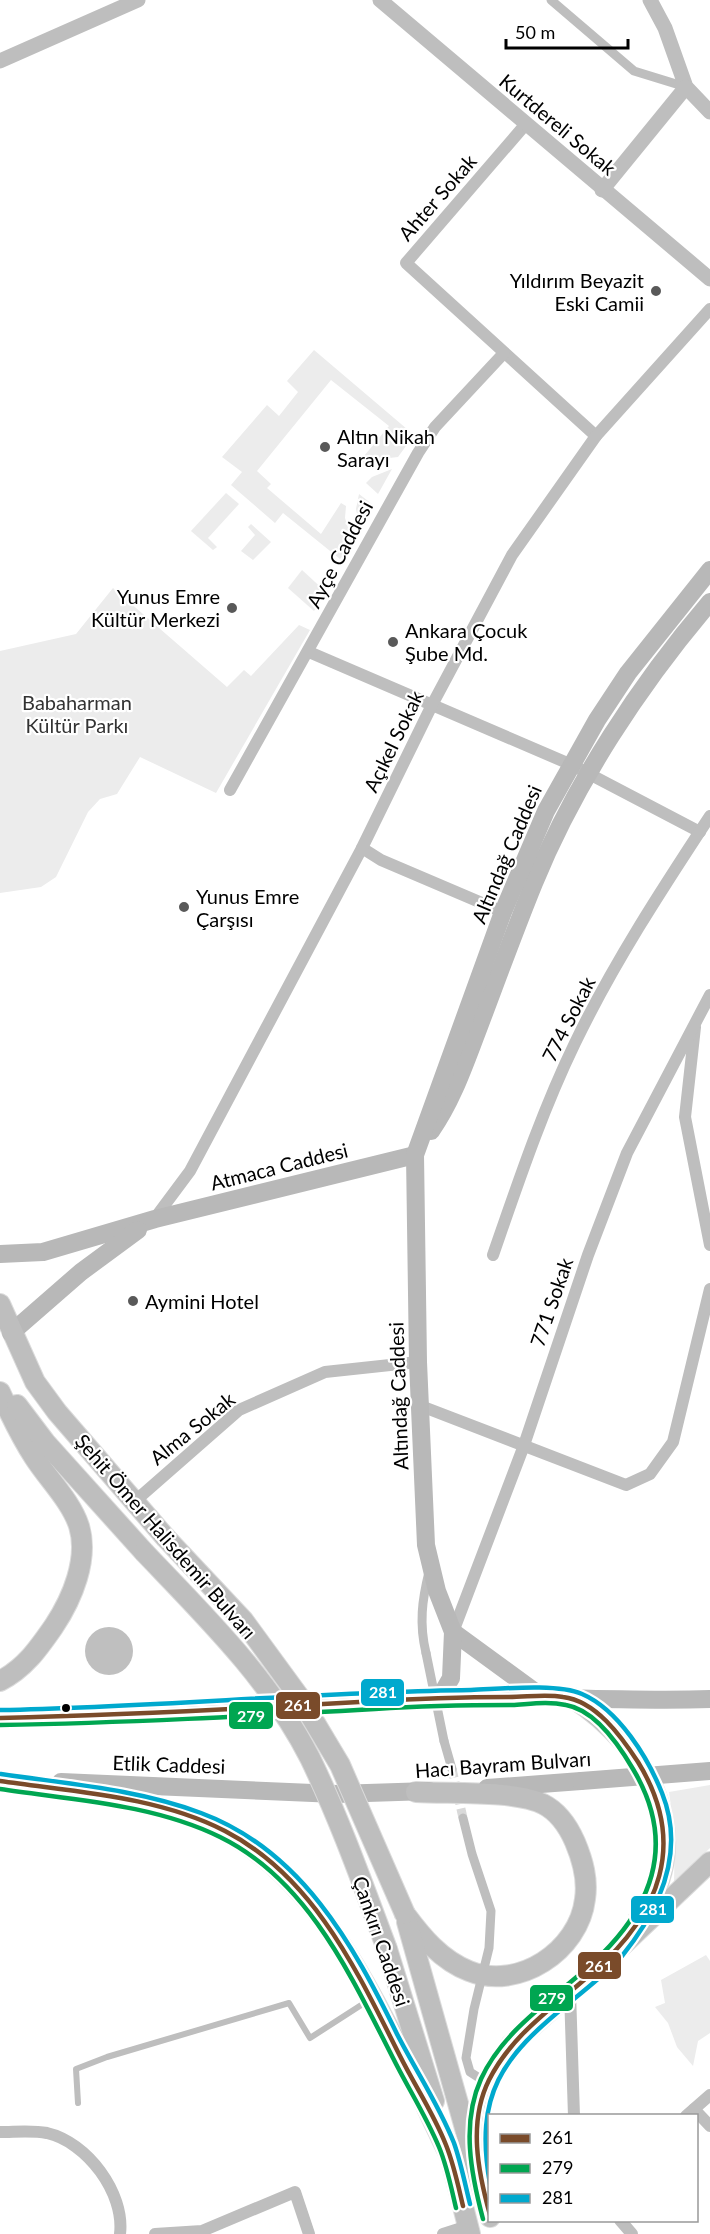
<svg xmlns="http://www.w3.org/2000/svg" width="710" height="2234" font-family="Lato,sans-serif">
<rect width="100%" height="100%" fill="#fff"/>
<g fill="#ececec">
<polygon points="314,350 414,435 398,457 381,459 365,467 359,462 389,426 331,380 257,471 271,484 267,488 321,534 341,503 346,506 345,518 353,544 340,559 283,513 275,523 231,485 242,472 222,457 267,405 279,416 298,392 287,381"/>
<polygon points="392,469 378,494 366,483 372,477"/>
<polygon points="226,493 239,504 208,538 217,547 213,550 191,531"/>
<polygon points="359,494 372,504 360,529 356,509"/>
<polygon points="251,524 271,542 253,560 241,551 255,535 248,527"/>
<polygon points="302,570 327,593 314,611 288,588"/>
<polygon points="113,588 227,687 244,670 251,676 299,625 310,630 216,793 140,757 117,794 100,799 88,812 56,877 41,887 0,893 0,651 76,634"/>
<polygon points="710,1785 710,1848 674,1882 675,1835 669,1792"/>
<polygon points="706,1955 710,1961 710,2033 698,2041 693,2066 677,2047 668,2023 655,2007 665,2003 661,1980"/>
</g>
<circle fill="#bfbfbf" cx="109" cy="1651" r="24"/>
<g fill="none" stroke-linecap="round" stroke-linejoin="round">
<polyline stroke="#d9d9d9" stroke-width="9" stroke-dasharray="9 4.5" stroke-linecap="butt" points="452,1769 463,1818"/>
<defs>
<g id="primary">
<polyline points="0,1304 35,1382 57,1412 165,1537"/>
<path d="M0,1392C10,1414 21,1437 34,1457C48,1479 71,1501 79,1526C89,1559 72,1599 54,1626C38,1649 25,1668 0,1681"/>
<polyline points="17,1405 45,1442 144,1552"/>
<path d="M573,1698C647,1746 699,1838 639,1918"/>
<path d="M0,1781C74,1793 159,1797 226,1832C338,1891 396,2047 450,2156"/>
<path d="M405,1914C422,1937 441,1960 469,1971C518,1991 579,1951 585,1899C588,1879 583,1861 575,1842C568,1826 559,1812 543,1804C513,1790 451,1794 416,1792"/>
<polyline points="407,1922 490,2217"/>
<polyline points="387,1949 434,2101"/>
<polyline points="447,2144 470,2234"/>
<polyline points="478,2177 478,2118 487,2083 511,2045 611,1956 710,1862"/>
</g>
</defs>
<use href="#primary" stroke="#dbdbdb" stroke-width="22"/>
<polyline stroke="#bebebe" stroke-width="6" points="78,2103 76,2069 107,2057 289,2003 310,2038 369,2000"/>
<g stroke="#bebebe" stroke-width="9">
<polyline points="551,0 634,71 686,87"/>
<path d="M426,1653C419,1624 422,1600 429,1572"/>
<polyline points="444,1741 452,1769"/>
<polyline points="463,1818 472,1854 491,1911 489,1948 474,2009 466,2058 470,2072 487,2083"/>
</g>
<g stroke="#bebebe" stroke-width="12">
<polyline points="525,125 406,263 596,436"/>
<polyline points="309,652 572,765 700,832"/>
<polyline points="230,790 418,453 435,427 504,353"/>
<polyline points="362,848 381,860 503,912"/>
<polyline points="695,1027 685,1117 710,1245"/>
<polyline points="155,1218 190,1171 362,848 432,705 512,555 596,436 710,309"/>
<path d="M493,1255C518,1183 542,1111 575,1043C613,964 662,889 710,816"/>
<polyline points="421,1406 626,1485 650,1474 673,1442 710,1289"/>
<polyline points="134,1502 239,1410 325,1372 418,1362"/>
<polyline points="453,1632 523,1448 588,1255 627,1153 710,995"/>
<polyline points="570,1992 574,2116"/>
<polyline points="694,2109 710,2126"/>
<polyline points="686,2116 710,2095"/>
<path d="M0,2132C15,2132 32,2130 47,2133C87,2142 125,2193 120,2234"/>
<polyline points="620,2220 632,2234"/>
<polyline points="155,2234 202,2231 295,2192 309,2234"/>
<polyline points="443,2234 468,2226"/>
</g>
<g stroke="#bebebe" stroke-width="15">
<polyline points="380,0 710,279"/>
<polyline points="650,0 665,28 686,87 710,112"/>
<polyline points="0,61 138,0"/>
<polyline points="602,190 686,87"/>
</g>
<g stroke="#b8b8b8" stroke-width="18">
<path d="M431,1131C452,1101 464,1066 477,1032C496,982 514,932 534,883C575,783 640,684 710,602"/>
<polyline points="0,1254 43,1252 155,1219 415,1155"/>
<polyline points="11,1333 81,1272 138,1230"/>
<polyline points="453,1632 542,1697"/>
<polyline points="440,1697 451,1678 453,1632 437,1591 426,1545 418,1362 415,1155 503,912 546,811 597,720 628,673 710,570"/>
<path d="M0,1718C147,1715 294,1701 441,1697C531,1695 620,1702 710,1699"/>
<polyline points="61,1782 336,1794 429,1791"/>
<polyline points="487,1788 581,1781"/>
</g>
<use href="#primary" stroke="#bebebe" stroke-width="20"/>
<defs>
<g id="primary-bridge">
<polyline points="165,1537 243,1620 300,1698 340,1765 405,1914"/>
<path d="M144,1552C204,1615 270,1679 310,1758C340,1820 363,1885 387,1949"/>
</g>
</defs>
<use href="#primary-bridge" stroke="#dbdbdb" stroke-width="22" stroke-linecap="butt"/>
<polyline stroke="#bebebe" stroke-width="9" points="426,1653 444,1741"/>
<polyline stroke="#b8b8b8" stroke-width="18" points="581,1781 710,1771"/>
<use href="#primary-bridge" stroke="#bebebe" stroke-width="20"/>
<defs>
<g id="bus-1">
<path d="M0,1718C120,1715 240,1709 359,1702C409,1699 459,1697 509,1697C527,1697 546,1694 563,1697C596,1701 621,1736 638,1762C688,1843 660,1914 592,1973C555,2006 512,2034 489,2080C468,2122 478,2172 490,2215"/>
<path d="M0,1781C74,1792 157,1796 225,1831C314,1877 357,1971 400,2056C415,2086 434,2114 446,2145C454,2165 458,2185 463,2206"/>
</g>
<g id="bus-2">
<path d="M0,1725C125,1723 250,1716 375,1709C421,1706 466,1705 512,1705C530,1704 548,1701 566,1705C595,1710 619,1745 633,1769C679,1846 651,1912 587,1968C549,2002 503,2031 481,2079C461,2123 471,2174 483,2219"/>
<path d="M0,1789C73,1800 153,1804 220,1837C308,1880 351,1976 393,2058C408,2088 426,2116 439,2147C447,2166 451,2187 456,2208"/>
</g>
<g id="bus-3">
<path d="M0,1710C157,1707 314,1692 471,1690C500,1689 557,1683 582,1694C619,1710 648,1758 662,1793C686,1853 660,1909 622,1956C607,1973 587,1988 569,2003C502,2057 474,2094 490,2184"/>
<path d="M1,1774C68,1784 137,1789 201,1813C301,1850 353,1944 397,2034C416,2071 439,2105 454,2143C461,2163 465,2184 470,2204"/>
</g>
</defs>
<use href="#bus-1" stroke="#fff" stroke-width="9"/>
<use href="#bus-2" stroke="#fff" stroke-width="9"/>
<use href="#bus-3" stroke="#fff" stroke-width="9"/>
<use href="#bus-1" stroke="#7a4b2a" stroke-width="4.5"/>
<use href="#bus-2" stroke="#00a651" stroke-width="4.5"/>
<use href="#bus-3" stroke="#00a9ce" stroke-width="4.5"/>
</g>
<g fill="#595959" stroke="#fff" stroke-width="2">
<circle cx="656" cy="291" r="6"/>
<circle cx="325" cy="447" r="6"/>
<circle cx="232" cy="608" r="6"/>
<circle cx="393" cy="642" r="6"/>
<circle cx="184" cy="907" r="6"/>
<circle cx="133" cy="1301" r="6"/>
</g>
<circle fill="#000" stroke="#fff" stroke-width="2" cx="66" cy="1708" r="5"/>
<g text-anchor="middle" dominant-baseline="central" stroke-width="4.5" stroke-linejoin="round" paint-order="stroke">
<g font-size="20" fill="#000" stroke="#fff">
<text transform="translate(558 124) rotate(40)">Kurtdereli Sokak</text>
<text transform="translate(437 197) rotate(-49)">Ahter Sokak</text>
<text transform="translate(339 554) rotate(-62)">Ayçe Caddesi</text>
<text transform="translate(393 741) rotate(-64)">Açıkel Sokak</text>
<text transform="translate(506 854) rotate(-67)">Altındağ Caddesi</text>
<text transform="translate(568 1019) rotate(-63)">774 Sokak</text>
<text transform="translate(279 1166) rotate(-14)">Atmaca Caddesi</text>
<text transform="translate(551 1302) rotate(-71)">771 Sokak</text>
<text transform="translate(398 1396) rotate(-92)">Altındağ Caddesi</text>
<text transform="translate(192 1428) rotate(-39)">Alma Sokak</text>
<text transform="translate(166 1536) rotate(49)">Şehit Ömer Halisdemir Bulvarı</text>
<text transform="translate(169 1764) rotate(2)">Etlik Caddesi</text>
<text transform="translate(503 1764) rotate(-4)">Hacı Bayram Bulvarı</text>
<text transform="translate(382 1941) rotate(71)">Çankırı Caddesi</text>
</g>
<g font-size="20" fill="#000" stroke="#fff" text-anchor="start">
<text x="644" y="280" text-anchor="end">Yıldırım Beyazit<tspan x="644" dy="23">Eski Camii</tspan></text>
<text x="337" y="436">Altın Nikah<tspan x="337" dy="23">Sarayı</tspan></text>
<text x="220" y="596" text-anchor="end">Yunus Emre<tspan x="220" dy="23">Kültür Merkezi</tspan></text>
<text x="405" y="630">Ankara Çocuk<tspan x="405" dy="23">Şube Md.</tspan></text>
<text x="196" y="896">Yunus Emre<tspan x="196" dy="23">Çarşısı</tspan></text>
<text x="145" y="1301">Aymini Hotel</text>
</g>
<g font-size="20" fill="#333" stroke="#fff">
<text x="77" y="702">Babaharman<tspan x="77" dy="23">Kültür Parkı</tspan></text>
</g>
</g>
<g stroke="#fff" stroke-width="2">
<rect x="360" y="1678" width="45" height="29" rx="6" fill="#00a9ce"/>
<rect x="275" y="1691" width="46" height="29" rx="6" fill="#7a4b2a"/>
<rect x="228" y="1701" width="46" height="29" rx="6" fill="#00a651"/>
<rect x="630" y="1895" width="45" height="29" rx="6" fill="#00a9ce"/>
<rect x="577" y="1951" width="45" height="29" rx="6" fill="#7a4b2a"/>
<rect x="529" y="1984" width="45" height="28" rx="6" fill="#00a651"/>
</g>
<g font-size="16" text-anchor="middle" font-weight="bold" fill="#fff">
<text x="383" y="1698">281</text>
<text x="298" y="1711">261</text>
<text x="251" y="1722">279</text>
<text x="653" y="1915">281</text>
<text x="599" y="1972">261</text>
<text x="552" y="2004">279</text>
</g>
<rect x="488" y="2114" width="210" height="108" fill="#ffffff" stroke="#999999" stroke-width="1.5"/>
<rect x="500" y="2134" width="30" height="9" fill="#7a4b2a" stroke="#999999" stroke-width="1.5"/>
<text x="542" y="2144" font-size="18" fill="#000000">261</text>
<rect x="500" y="2164" width="30" height="9" fill="#00a651" stroke="#999999" stroke-width="1.5"/>
<text x="542" y="2174" font-size="18" fill="#000000">279</text>
<rect x="500" y="2194" width="30" height="9" fill="#00a9ce" stroke="#999999" stroke-width="1.5"/>
<text x="542" y="2204" font-size="18" fill="#000000">281</text>
<path d="M506 39v9h122v-9" fill="none" stroke="#000000" stroke-width="3"/>
<text x="515" y="39" font-size="18" fill="#000000" stroke="#ffffff" stroke-width="4.5" paint-order="stroke">50 m</text>
</svg>
